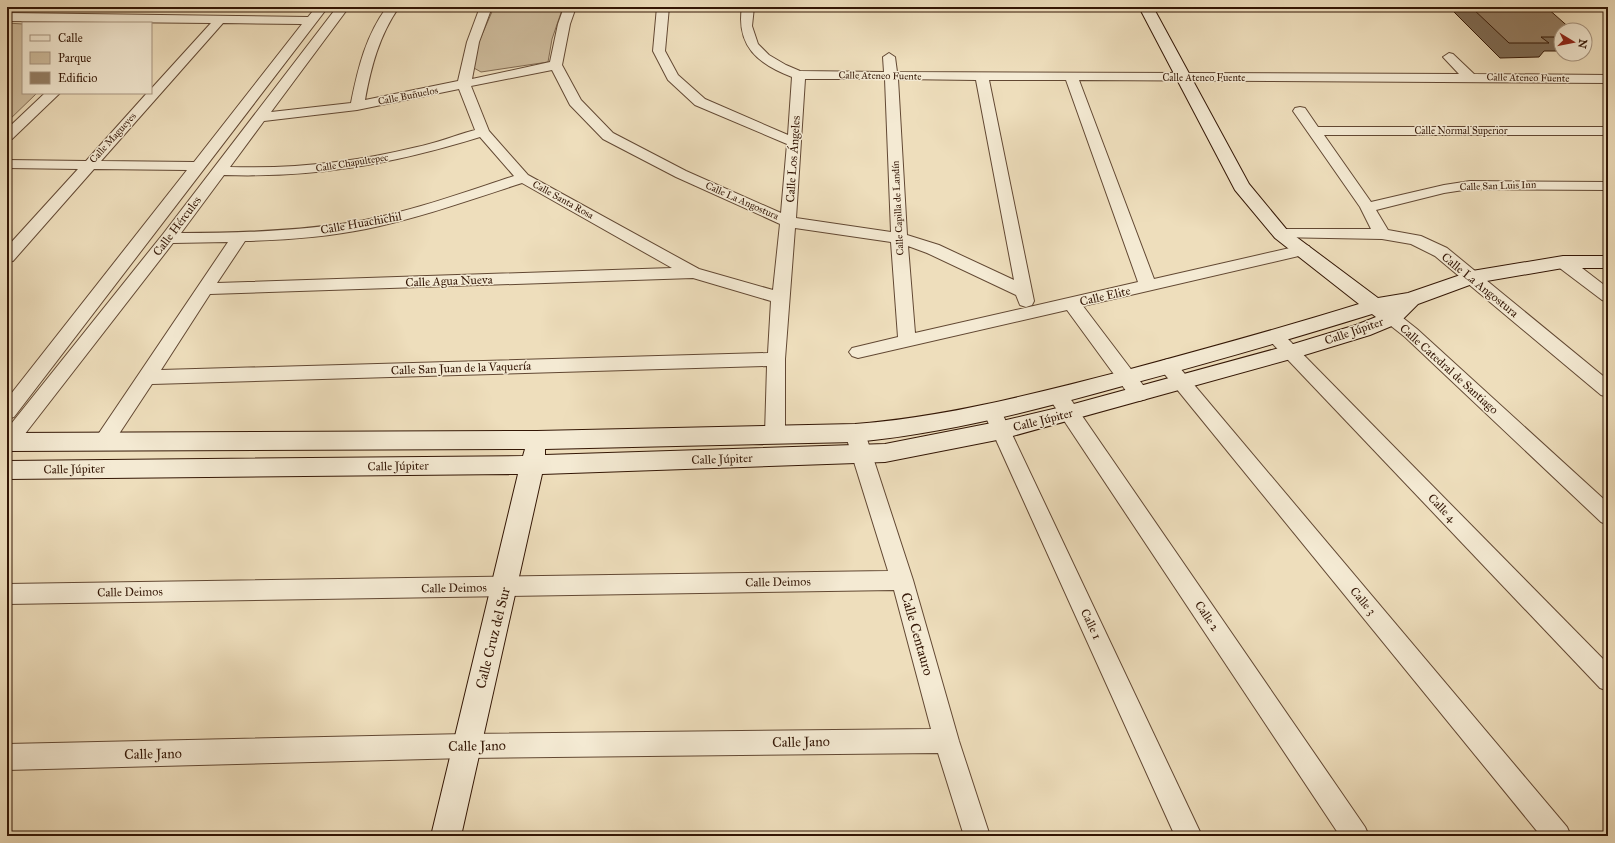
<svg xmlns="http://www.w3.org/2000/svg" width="1615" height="843" font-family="'IM FELL Great Primer',serif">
<rect width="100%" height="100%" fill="#eedebc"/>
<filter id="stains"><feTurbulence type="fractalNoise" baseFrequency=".005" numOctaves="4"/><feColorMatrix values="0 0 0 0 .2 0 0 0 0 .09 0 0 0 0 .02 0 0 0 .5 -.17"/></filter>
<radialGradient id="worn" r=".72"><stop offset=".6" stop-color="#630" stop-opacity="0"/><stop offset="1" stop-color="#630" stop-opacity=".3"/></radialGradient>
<g fill="#cebc9d" stroke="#806951">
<polygon points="494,7 563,7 552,39 548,62 481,72 474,68 471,60"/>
<polygon points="7,23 23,24 23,93 37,93 7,122"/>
</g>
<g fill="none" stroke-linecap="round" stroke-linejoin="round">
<defs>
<g id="street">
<path d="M316,7H328L14,417L7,419V399L187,170L94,169L13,261L7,262V247L78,169L7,168V160L86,161L147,93H151V89L211,23L7,21V13L308,17ZM223,23L302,24L194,162L101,161Z"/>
<path d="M337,7H349L271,112L351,103C358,68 366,35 387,7H399C379,36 371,67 365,100L458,81L467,42L480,7H492L479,42L472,79L550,62L558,24L564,7H576L570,24L562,65L581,100L613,133L686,171L781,213L787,144L695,105L668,80L653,51L657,7H669L665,51L678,75L705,99L788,135L792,77C758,64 736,46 742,7H754L752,26L758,44L769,55L786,65L800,71L884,72L883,57L889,53L895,57L897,72L1459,74L1443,57L1449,53L1453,54L1474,74L1608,75V83L1079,80L1154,279L1303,245L1309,246L1311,250L1309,254L1303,255L1083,306L1146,389L1148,394L1146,399L1139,401L1132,399L1067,310L858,358L852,356L849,352L852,348L898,337L891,242L795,228L785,359V434L782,439L775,441L768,439L765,434L767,366L152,384L111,446L104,449L97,446L94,441L97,436L228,242L173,243L14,448L7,451V429L163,234ZM552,70L570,105L603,139L676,177L780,224L773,290L699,269L528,175L489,131L471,86ZM805,79H885L891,232L796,218ZM898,79L976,80L1014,280L939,245L907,235ZM989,80H1066L1138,282L915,333L908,246L927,253L1016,295L1020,305L1026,307L1032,305L1034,301ZM459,89L475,130C456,135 437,143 417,147C356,162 293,169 230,167L264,121L357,110ZM480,137L514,176C465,192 416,210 365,220C305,231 242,233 181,233L224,175C316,178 392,164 480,137ZM522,183L672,268L217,283L245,241C285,240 326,237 366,229C419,218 470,200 522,183ZM693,278L771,301L768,353L161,370L210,294Z"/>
<polygon points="45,93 60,93 12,139 7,140 7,129"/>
<polygon points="1300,107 1305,108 1318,127 1608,127 1608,135 1324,135 1371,202 1444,185 1470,181 1608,182 1608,190 1470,189 1444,193 1376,210 1388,230 1421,236 1447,248 1608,380 1608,397 1601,395 1435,256 1411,244 1382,239 1275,237 1273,234 1275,231 1281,229 1371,229 1360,207 1293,111 1295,108"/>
<polygon points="1563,257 1569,258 1608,288 1608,302 1602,300 1557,266 1555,262 1557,258"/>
<polygon points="1392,312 1398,314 1417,329 1608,503 1608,525 1601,522 1405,337 1386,322 1383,318 1386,314"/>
<polygon points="1276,331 1282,333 1608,664 1608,691 1600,688 1270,341 1267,337 1270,333"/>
<polygon points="1168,359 1174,361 1567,827 1571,836 1541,836 1162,371 1159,366 1162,361"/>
<polygon points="1058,389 1065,391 1365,827 1369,836 1340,836 1051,401 1049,396 1051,391"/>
<polygon points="992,404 999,406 1001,411 1202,836 1175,836 983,411 985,406"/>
<polygon points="855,426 862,428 865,433 913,580 959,741 990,836 964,836 938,753 466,758 7,770 7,744 466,734 931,729 894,590 7,604 7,584 888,571 845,433 848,428"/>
</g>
<path id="secondary" d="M1139,7H1153L1249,184L1287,230L1378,298L1408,293L1472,271L1563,256H1608V268H1563L1475,283L1418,304L1399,323L1370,335L1298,357L1002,439L885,462L542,474L461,836H431L518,474L7,479V461L523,456L525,449L7,451V433L537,431L855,424C947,417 1037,393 1127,370C1205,349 1282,328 1359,304L1275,238L1235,190ZM1372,314L1376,317L1356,325L1290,345L1070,405L1002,421L885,444L545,455V449L855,442C949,433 1040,409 1130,384C1211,362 1292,339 1372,314Z"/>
</defs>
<use href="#street" stroke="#624833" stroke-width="2"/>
<use href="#secondary" stroke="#331605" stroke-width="2"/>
<use href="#street" fill="#f4ead3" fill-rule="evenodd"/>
<use href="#secondary" fill="#f4ead3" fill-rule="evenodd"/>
</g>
<polygon fill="#7f6c56" stroke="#331605" points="1451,7 1546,7 1561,30 1561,51 1544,51 1539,57 1500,58 1450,8"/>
<polygon fill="#947e64" stroke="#331605" points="1471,7 1546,7 1572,30 1561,30 1561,37 1541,37 1549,43 1509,43"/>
<g text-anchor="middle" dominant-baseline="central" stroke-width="3" stroke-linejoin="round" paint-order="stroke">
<g font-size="10" fill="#331605" stroke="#f4ead3">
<text transform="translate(880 76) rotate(1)">Calle Ateneo Fuente</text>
<text x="1204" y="78">Calle Ateneo Fuente</text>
<text transform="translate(1528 78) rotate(1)">Calle Ateneo Fuente</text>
<text transform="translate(408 96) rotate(-11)">Calle Buñuelos</text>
<text x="1461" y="131">Calle Normal Superior</text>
<text transform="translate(113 138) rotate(-48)">Calle Magueyes</text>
<text transform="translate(352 163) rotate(-9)">Calle Chapultepec</text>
<text transform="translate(1498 186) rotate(-2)">Calle San Luis Inn</text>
<text transform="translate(563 200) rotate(29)">Calle Santa Rosa</text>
<text transform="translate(742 201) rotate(24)">Calle La Angostura</text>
<text transform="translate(898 208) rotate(-93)">Calle Capilla de Landín</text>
</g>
<g font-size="12" fill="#331605" stroke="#f4ead3">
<text transform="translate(793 159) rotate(-86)">Calle Los Ángeles</text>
<text transform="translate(361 223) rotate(-10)">Calle Huachichil</text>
<text transform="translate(177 226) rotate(-53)">Calle Hércules</text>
<text transform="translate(449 281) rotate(-2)">Calle Agua Nueva</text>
<text transform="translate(1480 285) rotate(39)">Calle La Angostura</text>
<text transform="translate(1105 296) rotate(-13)">Calle Elite</text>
<text transform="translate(1354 331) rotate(-19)">Calle Júpiter</text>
<text transform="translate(461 368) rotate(-2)">Calle San Juan de la Vaquería</text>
<text transform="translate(1449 369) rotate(42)">Calle Catedral de Santiago</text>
<text transform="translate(1043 420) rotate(-14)">Calle Júpiter</text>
<text transform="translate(722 459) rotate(-2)">Calle Júpiter</text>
<text transform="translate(398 466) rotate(-1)">Calle Júpiter</text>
<text transform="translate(74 469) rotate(-1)">Calle Júpiter</text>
<text transform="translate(1442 508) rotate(46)">Calle 4</text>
<text transform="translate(778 582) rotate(-1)">Calle Deimos</text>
<text transform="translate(454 588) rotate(-1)">Calle Deimos</text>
<text transform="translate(130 592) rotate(-1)">Calle Deimos</text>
<text transform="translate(1363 601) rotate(50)">Calle 3</text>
<text transform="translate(1207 616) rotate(56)">Calle 2</text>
<text transform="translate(1091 624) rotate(65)">Calle 1</text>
</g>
<g font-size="14" fill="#331605" stroke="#f4ead3">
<text transform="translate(917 634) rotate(74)">Calle Centauro</text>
<text transform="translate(493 638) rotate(-76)">Calle Cruz del Sur</text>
<text transform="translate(801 742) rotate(-1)">Calle Jano</text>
<text transform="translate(477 746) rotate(-1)">Calle Jano</text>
<text transform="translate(153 754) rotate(-1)">Calle Jano</text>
</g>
</g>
<rect width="1615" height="843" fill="none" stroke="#eedebc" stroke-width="24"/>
<rect x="8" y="8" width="1599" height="827" fill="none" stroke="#331605" stroke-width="2"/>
<rect x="12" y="12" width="1591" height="819" fill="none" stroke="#331605"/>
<rect x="22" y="22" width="130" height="72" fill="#f4ead3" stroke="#a79581"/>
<rect x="30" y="35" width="20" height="6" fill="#f4ead3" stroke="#a79581"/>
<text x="58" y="42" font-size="12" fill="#331605">Calle</text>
<rect x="30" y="52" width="20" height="12" fill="#cebc9d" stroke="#a79581"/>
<text x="58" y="62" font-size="12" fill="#331605">Parque</text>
<rect x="30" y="72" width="20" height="12" fill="#947e64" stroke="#a79581"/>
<text x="58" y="82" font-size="12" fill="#331605">Edificio</text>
<g transform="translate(1573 42) rotate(100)"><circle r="19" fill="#f4ead3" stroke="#a79581"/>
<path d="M0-3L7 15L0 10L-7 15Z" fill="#8f2418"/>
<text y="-6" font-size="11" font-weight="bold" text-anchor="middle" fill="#331605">N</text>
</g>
<rect width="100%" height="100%" filter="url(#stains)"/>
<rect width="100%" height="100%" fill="url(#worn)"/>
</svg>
